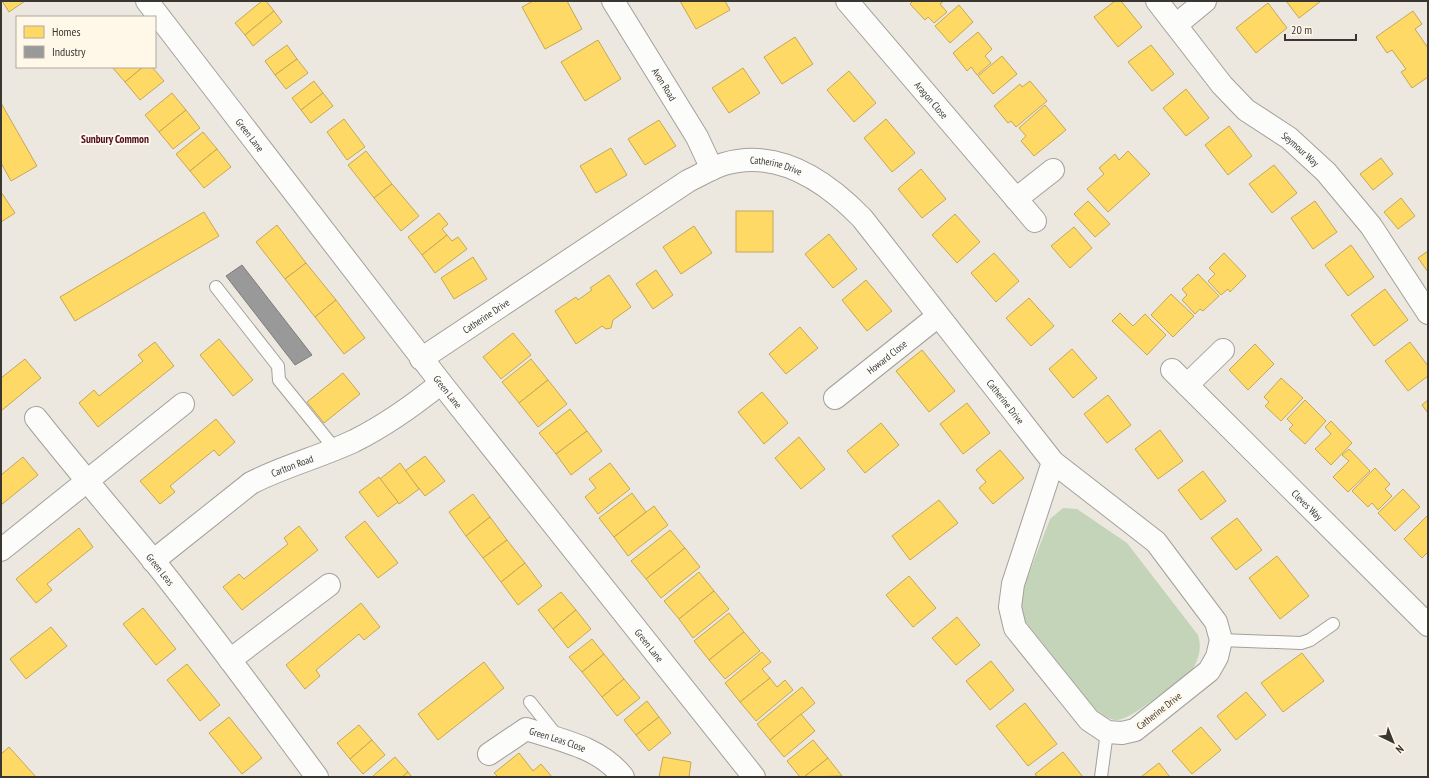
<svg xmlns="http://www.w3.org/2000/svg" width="1429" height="778" font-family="'PT Sans Narrow',sans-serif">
<rect width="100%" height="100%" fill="#ece8e0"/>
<path fill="#c4d4b8" d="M1063,508L1077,509L1127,543L1198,635C1202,648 1199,657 1193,669C1179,679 1131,721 1116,720C1108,720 1101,713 1095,709L1019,614L1018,602L1050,519Z"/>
<g fill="#ffd966" stroke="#c4a856">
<polygon points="2,1 25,1 9,12"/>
<polygon points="262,1 266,1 274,11 245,35 235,23"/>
<polygon points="533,1 567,1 582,29 545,49 522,7"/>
<polygon points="680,1 725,1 730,10 696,29"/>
<polygon points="913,1 944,1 940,4 947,12 934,23 928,17 925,20 910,4"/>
<polygon points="1115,1 1121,1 1142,27 1118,47 1094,17"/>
<polygon points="1286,1 1321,1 1299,18"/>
<polygon points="1268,3 1287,28 1256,53 1236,28"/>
<polygon points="959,5 973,22 950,43 935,26"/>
<polygon points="274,11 282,22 253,46 245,35"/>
<polygon points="1413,11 1422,24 1415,29 1428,48 1428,77 1412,88 1401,72 1406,69 1392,50 1387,53 1376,37"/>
<polygon points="978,32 992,49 985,56 991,63 977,75 971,67 967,71 953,53"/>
<polygon points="795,37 813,64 782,84 764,57"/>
<polygon points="598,40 621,79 585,101 561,62"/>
<polygon points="287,45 297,59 275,75 265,61"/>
<polygon points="1151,45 1174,74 1152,91 1128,62"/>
<polygon points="1002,56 1017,74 993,94 978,76"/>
<polygon points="297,59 308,73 286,89 275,75"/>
<polygon points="112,67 143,67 125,82"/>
<polygon points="143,67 152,67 164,81 140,100 125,82"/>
<polygon points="743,68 760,93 729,113 712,88"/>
<polygon points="849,71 876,103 854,122 827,90"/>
<polygon points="314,81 323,93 301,110 292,98"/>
<polygon points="1030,81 1047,101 1016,127 1011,121 1008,123 994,106 1020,84 1022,87"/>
<polygon points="1186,89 1209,118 1186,136 1163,108"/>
<polygon points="172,93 186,110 159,132 145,115"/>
<polygon points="323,93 333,106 311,123 301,110"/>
<polygon points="1,103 37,166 11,181 1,163"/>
<polygon points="1045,105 1066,130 1034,156 1021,141 1026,136 1019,128"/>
<polygon points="186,110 200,128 173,149 159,132"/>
<polygon points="344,119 365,147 347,160 327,132"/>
<polygon points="886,119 915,153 892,172 864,138"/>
<polygon points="659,120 676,146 645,165 628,139"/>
<polygon points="1229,126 1252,156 1228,175 1205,145"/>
<polygon points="203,132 217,149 190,171 176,154"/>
<polygon points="611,148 627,175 596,193 580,166"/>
<polygon points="217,149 231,167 204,188 190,171"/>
<polygon points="366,151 392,184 374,198 348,165"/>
<polygon points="1128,151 1150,174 1108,212 1087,189 1104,174 1099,168 1115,154 1119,160"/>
<polygon points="1381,158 1393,174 1373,190 1360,174"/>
<polygon points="1274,165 1297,193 1272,213 1249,184"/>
<polygon points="921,169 946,199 922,218 898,189"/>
<polygon points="392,184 419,216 401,231 374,198"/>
<polygon points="1,192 15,213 1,222"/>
<polygon points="1401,198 1415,216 1398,229 1384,212"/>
<polygon points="1088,201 1110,224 1095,237 1074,214"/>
<polygon points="1315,201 1337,232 1313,249 1291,218"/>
<rect x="736" y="211" width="37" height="41"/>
<polygon points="204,212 219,236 75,321 60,297"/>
<polygon points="439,213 448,224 442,229 447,235 422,255 408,237"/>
<polygon points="955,214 980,242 957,263 932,235"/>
<polygon points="277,225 306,263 285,279 256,242"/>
<polygon points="694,226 712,253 681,274 663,247"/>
<polygon points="1074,227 1092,248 1070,268 1051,246"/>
<polygon points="829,234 857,269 833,288 805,254"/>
<polygon points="447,235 452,241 458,237 467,249 435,273 422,255"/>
<polygon points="1351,245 1374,277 1348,296 1325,265"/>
<polygon points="1428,251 1428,272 1418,258"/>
<polygon points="994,253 1019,281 996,302 971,273"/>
<polygon points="1224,253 1246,276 1230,292 1228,289 1221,295 1208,281 1215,274 1209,268"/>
<polygon points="473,257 487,279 454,299 441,278"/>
<polygon points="306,263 336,300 315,317 285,279"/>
<polygon points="656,270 673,295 653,309 636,284"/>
<polygon points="1198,274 1219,296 1203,311 1200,309 1195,314 1182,300 1187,295 1182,289"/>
<polygon points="609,275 631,307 613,320 611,328 606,329 602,326 576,344 555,311 576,297 578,300 592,290 590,288"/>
<polygon points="866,280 892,311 867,331 842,300"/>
<polygon points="1385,289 1408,320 1374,346 1351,315"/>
<polygon points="1171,294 1194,316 1173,337 1151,315"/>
<polygon points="1029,298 1054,326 1031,346 1006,318"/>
<polygon points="336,300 365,338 344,354 315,317"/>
<polygon points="1120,313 1133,326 1145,314 1166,335 1147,355 1112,321"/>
<polygon points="800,327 818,348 786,374 769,354"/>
<polygon points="513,333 531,355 501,379 483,357"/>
<polygon points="219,339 253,380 233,396 200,355"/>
<polygon points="155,342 174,366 98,427 79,403 94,390 99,396 143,361 138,355"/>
<polygon points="1410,342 1428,366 1428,376 1408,391 1385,361"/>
<polygon points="1255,344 1274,364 1248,390 1229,370"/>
<polygon points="1072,349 1097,378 1073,398 1049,369"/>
<polygon points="922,350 955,391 929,412 896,371"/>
<polygon points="25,359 41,378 1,411 1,378"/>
<polygon points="531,359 548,380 519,403 502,382"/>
<polygon points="343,373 360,394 324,423 307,402"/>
<polygon points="1281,378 1303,398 1281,421 1265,406 1269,402 1264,397"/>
<polygon points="548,380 567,404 538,427 519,403"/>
<polygon points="762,392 788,423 764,444 738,412"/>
<polygon points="1108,395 1131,425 1107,443 1084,414"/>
<polygon points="1305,400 1326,421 1305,444 1289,429 1293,425 1287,419"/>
<polygon points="1428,400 1428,413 1422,405"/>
<polygon points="967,403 990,433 963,454 940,424"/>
<polygon points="570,409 587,431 556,454 539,433"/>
<polygon points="216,419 235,442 219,456 214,450 170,486 175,492 160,504 140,481"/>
<polygon points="1331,421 1352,443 1331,465 1315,449 1331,434 1325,427"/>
<polygon points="881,423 899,445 865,473 847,451"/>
<polygon points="1160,430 1183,461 1158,479 1135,449"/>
<polygon points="587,431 602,451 571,475 556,454"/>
<polygon points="799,437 825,469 801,489 775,458"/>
<polygon points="1349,449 1370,471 1348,492 1333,477 1349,461 1342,455"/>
<polygon points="1000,450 1024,478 993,504 979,488 986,482 976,470"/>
<polygon points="425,456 445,481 425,496 405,471"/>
<polygon points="23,457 38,475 1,505 1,475"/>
<polygon points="400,463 419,489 399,504 380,479"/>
<polygon points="610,463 630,489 598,514 585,497 596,488 589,479"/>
<polygon points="1375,468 1390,484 1385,489 1392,496 1378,510 1372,503 1368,507 1352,491"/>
<polygon points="1203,471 1226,501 1201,520 1178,490"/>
<polygon points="379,477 398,502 378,517 359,492"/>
<polygon points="1403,489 1420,507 1395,531 1378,513"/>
<polygon points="632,493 646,512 614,537 599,518"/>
<polygon points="473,494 490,517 466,536 449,512"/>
<polygon points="939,500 958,523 910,560 892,536"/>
<polygon points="654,506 668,525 628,556 614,537"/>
<polygon points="1428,515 1428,552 1422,558 1404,539"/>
<polygon points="490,517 507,540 483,558 466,536"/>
<polygon points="1237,518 1262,550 1236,570 1211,538"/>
<polygon points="365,521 398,563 378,578 345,537"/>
<polygon points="299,526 318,550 242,610 223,587 239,574 244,579 288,544 284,538"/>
<polygon points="79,528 93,547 47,584 52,590 36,603 16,579"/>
<polygon points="670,530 685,548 646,579 631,561"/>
<polygon points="507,540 525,563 501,582 483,558"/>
<polygon points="685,548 700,567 661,598 646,579"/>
<polygon points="1277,556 1309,596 1280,619 1249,578"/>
<polygon points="525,563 542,586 518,605 501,582"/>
<polygon points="699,572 714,591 679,619 664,601"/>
<polygon points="909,576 936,608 913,627 886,595"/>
<polygon points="714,591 729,609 693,638 679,619"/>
<polygon points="561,592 576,610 553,629 538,610"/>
<polygon points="361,603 380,627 364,640 359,634 316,670 320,676 305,689 286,665"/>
<polygon points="143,608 176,649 156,665 123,624"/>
<polygon points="576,610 591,629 568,648 553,629"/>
<polygon points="729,613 744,632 709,660 694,641"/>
<polygon points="957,617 980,645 956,665 932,638"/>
<polygon points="51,627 67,646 26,679 10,659"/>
<polygon points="744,632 760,651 725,679 709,660"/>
<polygon points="592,639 604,654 582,672 569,657"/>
<polygon points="762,652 771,662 762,669 770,678 740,702 725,683"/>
<polygon points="1302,653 1324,681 1283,712 1261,683"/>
<polygon points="604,654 624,679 602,697 582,672"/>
<polygon points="991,661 1014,690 990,710 966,681"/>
<polygon points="484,662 504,688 438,740 418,714"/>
<polygon points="187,664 220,705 200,721 167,680"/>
<polygon points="770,678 777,687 785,680 793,690 756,721 740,702"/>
<polygon points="624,679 640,698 617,716 602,697"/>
<polygon points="802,687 815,703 770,740 757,724"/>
<polygon points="1246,692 1266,715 1236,740 1217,716"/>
<polygon points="647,701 659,717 636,735 624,720"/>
<polygon points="1025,703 1057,744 1028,766 996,726"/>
<polygon points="801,714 815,731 784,757 770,740"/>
<polygon points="229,717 262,758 242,774 209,733"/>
<polygon points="659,717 671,733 649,751 636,735"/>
<polygon points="359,725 372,740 350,759 337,743"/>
<polygon points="1201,727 1221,750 1192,774 1172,751"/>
<polygon points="372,740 385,755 363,774 350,759"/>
<polygon points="813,740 828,758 804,777 800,777 787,761"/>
<polygon points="9,747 36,777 1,777 1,754"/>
<polygon points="1063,752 1083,777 1037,777 1035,774"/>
<polygon points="519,753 533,771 541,764 552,777 498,777 494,773"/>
<polygon points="395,757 408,772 402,777 374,777 373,776"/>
<polygon points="663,757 691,762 689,777 659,777"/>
<polygon points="828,758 842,776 804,777"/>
<polygon points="1159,763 1170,777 1141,777"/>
<polygon points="408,772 412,777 402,777"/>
</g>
<polygon fill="#999" stroke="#7c7c7a" points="242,265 312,355 295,365 226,276"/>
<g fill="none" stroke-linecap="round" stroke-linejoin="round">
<defs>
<g id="lane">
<polyline points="216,287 278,366 279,380 335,449"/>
<polyline points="1221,640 1301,643 1310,640 1333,624"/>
<polyline points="530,702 557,736"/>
<polyline points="1101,777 1107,732"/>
</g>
<g id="street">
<path id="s1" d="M147,1L441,383L754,777"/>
<path id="s2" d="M613,1L697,137L712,169"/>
<path id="s3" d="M847,1L1035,221"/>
<path id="s4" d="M1157,1L1222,85L1246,110L1289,138L1326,172L1371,226L1428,313"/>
<polyline points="1176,25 1205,1"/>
<polyline points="1016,199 1053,170"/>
<path id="s5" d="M421,359L688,181C699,176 711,168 724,164C778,148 826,181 862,218L1053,462L1156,542L1216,622L1221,640L1217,657L1209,671L1135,730L1122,733L1107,732L1089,720L1015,628L1010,607L1013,584L1053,462"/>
<path id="s6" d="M1172,370L1428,625"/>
<polyline points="1187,385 1223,350"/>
<path id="s7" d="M835,398L938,316"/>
<path id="s8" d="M36,418C74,466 114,513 153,560C210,631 263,704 317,777"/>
<polyline points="1,550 183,404"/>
<path id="s9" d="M153,561L251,483C284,466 320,457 354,441C384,426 414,405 441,383"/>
<polyline points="230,660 329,585"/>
<path id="s10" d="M489,754L526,729C560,740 600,747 623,777"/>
</g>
</defs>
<use href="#lane" stroke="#a4a09b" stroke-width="14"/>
<use href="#street" stroke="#a4a09b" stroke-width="24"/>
<use href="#lane" stroke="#fcfcfa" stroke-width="12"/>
<use href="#street" stroke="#fcfcfa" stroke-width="22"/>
</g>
<g text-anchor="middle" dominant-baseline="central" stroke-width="4" stroke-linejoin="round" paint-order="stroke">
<g font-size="10" fill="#3a3732" stroke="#fff7e8">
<text stroke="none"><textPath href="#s2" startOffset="98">Avon Road</textPath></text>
<text stroke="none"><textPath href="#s3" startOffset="130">Aragon Close</textPath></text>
<text stroke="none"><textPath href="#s1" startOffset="169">Green Lane</textPath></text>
<text stroke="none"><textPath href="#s4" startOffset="208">Seymour Way</textPath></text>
<text stroke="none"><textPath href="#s5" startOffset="414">Catherine Drive</textPath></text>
<text stroke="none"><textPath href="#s5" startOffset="78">Catherine Drive</textPath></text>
<text stroke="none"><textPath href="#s7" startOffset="66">Howard Close</textPath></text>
<text stroke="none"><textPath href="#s1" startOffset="493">Green Lane</textPath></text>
<text stroke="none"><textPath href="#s5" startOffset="750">Catherine Drive</textPath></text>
<text stroke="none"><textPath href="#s9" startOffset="170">Carlton Road</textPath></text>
<text stroke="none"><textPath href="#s6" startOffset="191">Cleves Way</textPath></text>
<text stroke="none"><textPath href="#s8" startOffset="196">Green Leas</textPath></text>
<text stroke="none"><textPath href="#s1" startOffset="817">Green Lane</textPath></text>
<text transform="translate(1159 711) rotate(-38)">Catherine Drive</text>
<text stroke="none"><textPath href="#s10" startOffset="78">Green Leas Close</textPath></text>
</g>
<g font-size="11" font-weight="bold" fill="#4f0a23" stroke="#fff7e8">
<text x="115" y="139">Sunbury Common</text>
</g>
</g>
<rect width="1429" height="778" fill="none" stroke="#3a3732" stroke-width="4"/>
<rect x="16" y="16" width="140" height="52" fill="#fff7e8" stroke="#b0aa9f"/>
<rect x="24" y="26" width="20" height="12" fill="#ffd966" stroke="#b0aa9f"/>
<text x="52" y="36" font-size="12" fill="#3a3732">Homes</text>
<rect x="24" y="46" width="20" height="12" fill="#999999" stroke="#b0aa9f"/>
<text x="52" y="56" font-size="12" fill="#3a3732">Industry</text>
<g transform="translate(1393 742) rotate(137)" stroke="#fff7e8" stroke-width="3" paint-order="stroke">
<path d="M0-3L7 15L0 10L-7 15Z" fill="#3a3732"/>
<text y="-6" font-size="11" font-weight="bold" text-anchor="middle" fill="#3a3732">N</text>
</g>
<path d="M1285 34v6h71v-6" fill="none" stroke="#3a3732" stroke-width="2"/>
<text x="1291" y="34" font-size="12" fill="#3a3732" stroke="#fff7e8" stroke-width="3" paint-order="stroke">20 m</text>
</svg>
